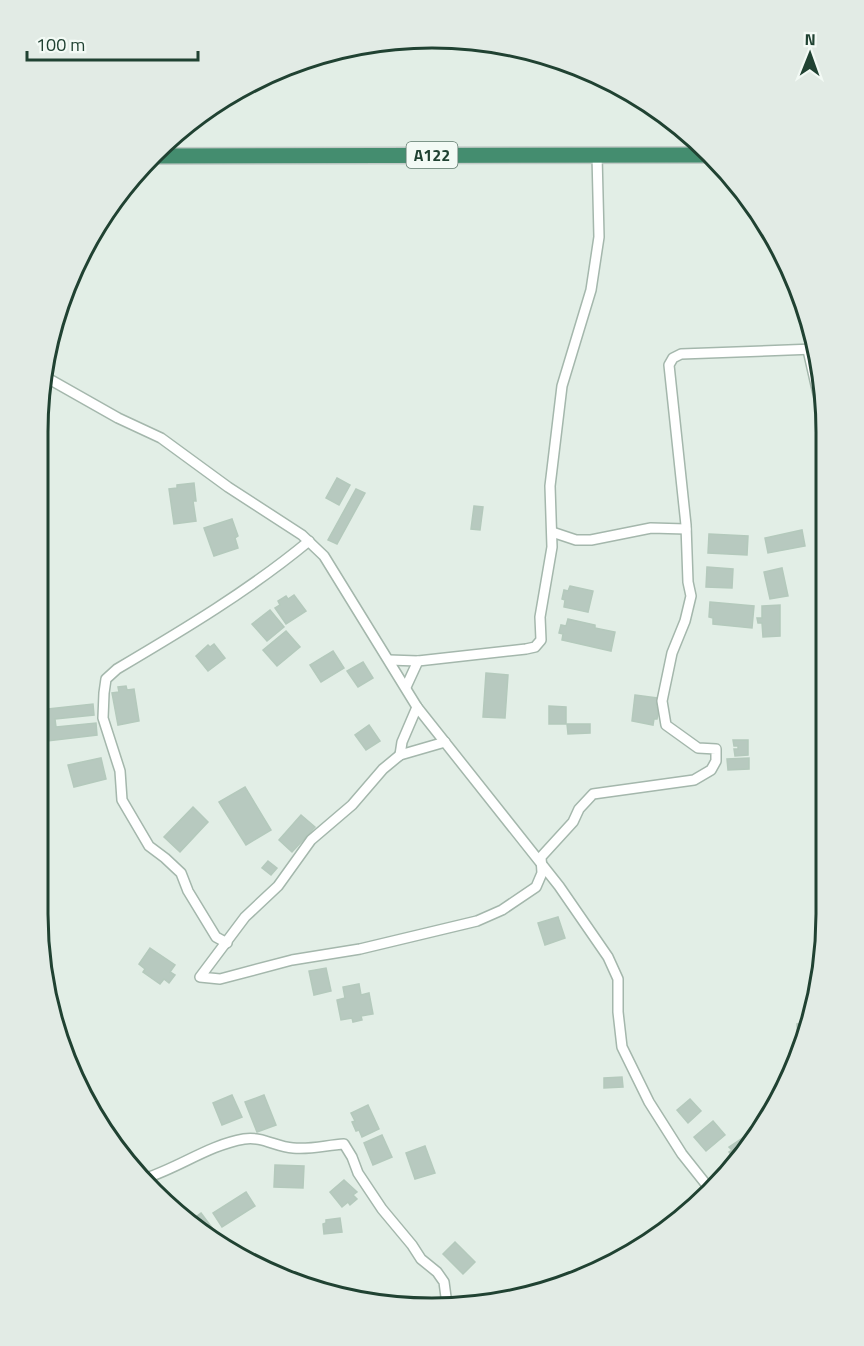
<svg xmlns="http://www.w3.org/2000/svg" width="864" height="1346" font-family="'Titillium Web',sans-serif">
<rect width="100%" height="100%" fill="#e2eee6"/>
<g fill="#b7c9bf" stroke="#b4c9bc" stroke-width="1.5">
<polygon points="337,478 350,485 339,505 326,498"/>
<polygon points="194,483 196,501 193,501 196,521 174,524 169,489 177,488 177,485"/>
<polygon points="356,489 365,493 337,544 328,540"/>
<polygon points="474,506 483,507 480,530 471,529"/>
<polygon points="232,519 238,536 235,538 238,548 214,556 204,528"/>
<polygon points="802,530 805,546 768,553 765,538"/>
<polygon points="709,534 748,536 747,555 708,553"/>
<polygon points="707,567 733,569 732,588 706,587"/>
<polygon points="782,568 788,596 770,599 764,572"/>
<polygon points="570,586 593,591 588,612 564,607 565,600 562,599 564,590 568,591"/>
<polygon points="294,595 306,611 286,624 275,608 280,605 278,601 286,596 288,599"/>
<polygon points="710,602 754,606 752,628 713,624 713,618 709,617"/>
<polygon points="780,605 780,636 763,637 762,623 758,623 757,618 762,618 762,606"/>
<polygon points="270,610 284,627 267,641 252,624"/>
<polygon points="568,619 595,625 595,628 615,632 611,651 562,640 563,634 559,633 561,625 566,626"/>
<polygon points="286,631 300,647 277,666 263,650"/>
<polygon points="214,644 225,658 208,671 196,656 208,645 210,647"/>
<polygon points="333,651 344,668 321,682 310,665"/>
<polygon points="363,662 373,678 358,687 347,671"/>
<polygon points="486,673 508,675 505,718 483,717"/>
<polygon points="126,686 127,690 134,689 139,721 118,725 112,693 119,692 118,687"/>
<polygon points="635,695 657,698 656,707 659,708 657,719 654,719 653,725 632,721"/>
<polygon points="93,704 94,715 55,719 56,727 96,723 97,735 39,742 39,710"/>
<polygon points="549,706 566,707 566,724 549,724"/>
<polygon points="567,724 590,724 590,733 568,734"/>
<polygon points="369,725 380,741 366,750 355,735"/>
<polygon points="733,740 748,740 748,755 735,756 734,749 738,749 738,746 734,746"/>
<polygon points="101,758 106,779 74,787 68,765"/>
<polygon points="749,758 749,769 728,770 727,759"/>
<polygon points="245,787 271,830 246,845 219,802"/>
<polygon points="193,807 208,822 180,852 164,837"/>
<polygon points="301,815 315,827 292,852 279,840"/>
<polygon points="268,861 277,868 271,875 262,868"/>
<polygon points="558,917 565,938 545,945 538,923"/>
<polygon points="150,948 175,965 170,972 175,975 169,983 164,979 160,984 143,972 145,969 139,964"/>
<polygon points="326,968 331,991 314,995 309,971"/>
<polygon points="359,984 361,995 369,993 373,1014 361,1016 362,1020 353,1022 352,1018 341,1020 337,1000 345,998 343,987"/>
<polygon points="808,1023 802,1044 798,1045 797,1024"/>
<polygon points="622,1077 623,1087 604,1088 604,1078"/>
<polygon points="232,1095 242,1117 222,1125 213,1103"/>
<polygon points="264,1095 276,1125 257,1132 245,1102"/>
<polygon points="690,1099 701,1111 688,1123 677,1110"/>
<polygon points="368,1105 379,1129 362,1137 359,1130 356,1131 352,1122 355,1121 351,1113"/>
<polygon points="713,1121 725,1135 706,1151 694,1137"/>
<polygon points="382,1135 392,1157 373,1165 364,1143"/>
<polygon points="747,1135 752,1142 745,1154 736,1163 729,1152 732,1150 729,1147"/>
<polygon points="425,1146 435,1173 415,1179 406,1153"/>
<polygon points="275,1165 304,1166 303,1188 274,1187"/>
<polygon points="344,1180 357,1192 353,1195 357,1199 350,1205 348,1202 342,1207 330,1192"/>
<polygon points="246,1192 255,1206 222,1227 213,1213"/>
<polygon points="201,1213 213,1229 206,1234 188,1223"/>
<polygon points="340,1218 342,1232 324,1234 323,1224 326,1223 326,1220"/>
<polygon points="455,1242 475,1262 463,1274 443,1254"/>
</g>
<g fill="none" stroke-linecap="round" stroke-linejoin="round">
<defs>
<g id="minor">
<polyline points="808,350 826,429"/>
<polyline points="42,375 118,418 161,438 228,487 302,535 324,556 417,707 559,886 608,957 618,979 618,1012 622,1047 649,1102 682,1154 709,1188"/>
<polyline points="552,532 576,540 591,540 651,528 686,529"/>
<polyline points="823,625 825,614"/>
<polyline points="389,660 418,661"/>
<polyline points="406,687 418,661 526,649 535,647 541,640 540,617 552,547 550,486 562,386 591,290 599,237 597,155"/>
<polyline points="445,742 400,755 383,769 352,805 311,840 278,886 245,917 200,977 220,979 292,960 360,949 477,921 502,910 536,887 542,873 541,857 573,822 579,809 593,794 694,780 711,770 716,761 716,749 698,748 666,725 662,701 672,653 685,621 691,596 688,582 686,525 669,365 673,358 681,354 814,349"/>
<polyline points="400,755 402,742 417,707"/>
<path d="M227,943L216,937L188,891L181,873L165,858L149,846L122,800L120,771L103,718L104,693L106,679L117,669C183,630 250,590 309,541"/>
<path d="M146,1178C180,1167 209,1145 244,1139C262,1136 276,1147 293,1148C310,1150 327,1145 344,1144L352,1157L358,1173L382,1209L412,1245L421,1259L437,1272L444,1282L446,1297L451,1306"/>
</g>
<polyline id="trunk" points="153,156 711,155"/>
</defs>
<use href="#minor" stroke="#a4b7ac" stroke-width="12"/>
<use href="#trunk" stroke="#c1cac6" stroke-width="18"/>
<use href="#minor" stroke="#fff" stroke-width="9"/>
<use href="#trunk" stroke="#448d6f" stroke-width="15"/>
</g>
<g text-anchor="middle" dominant-baseline="central" stroke-width="5" stroke-linejoin="round" paint-order="stroke">
<rect fill="#f3faf5" stroke="#5f796c" stroke-width="1.5" x="406.5" y="142" width="51" height="26" rx="4.5"/>
<g font-size="16" font-weight="bold" fill="#204232">
<text x="432" y="155">A122</text>
</g>
</g>
<path d="M0 0H864V1346H0ZM432 48H432A384 384 0 0 1 816 432V914A384 384 0 0 1 432 1298H432A384 384 0 0 1 48 914V432A384 384 0 0 1 432 48Z" fill="#e2ebe5" fill-rule="evenodd"/>
<path fill="none" stroke="#204232" stroke-width="3" d="M432 48H432A384 384 0 0 1 816 432V914A384 384 0 0 1 432 1298H432A384 384 0 0 1 48 914V432A384 384 0 0 1 432 48Z"/>
<g transform="translate(810 54) rotate(1)" stroke="#f3faf5" stroke-width="4.5" paint-order="stroke">
<path d="M0-4.5L10 22L0 15L-10 22Z" fill="#204232"/>
<text y="-9" font-size="16" font-weight="bold" text-anchor="middle" fill="#204232">N</text>
</g>
<path d="M27 51v9h171v-9" fill="none" stroke="#204232" stroke-width="3"/>
<text x="36" y="51" font-size="18" fill="#204232" stroke="#f3faf5" stroke-width="4.5" paint-order="stroke">100 m</text>
</svg>
